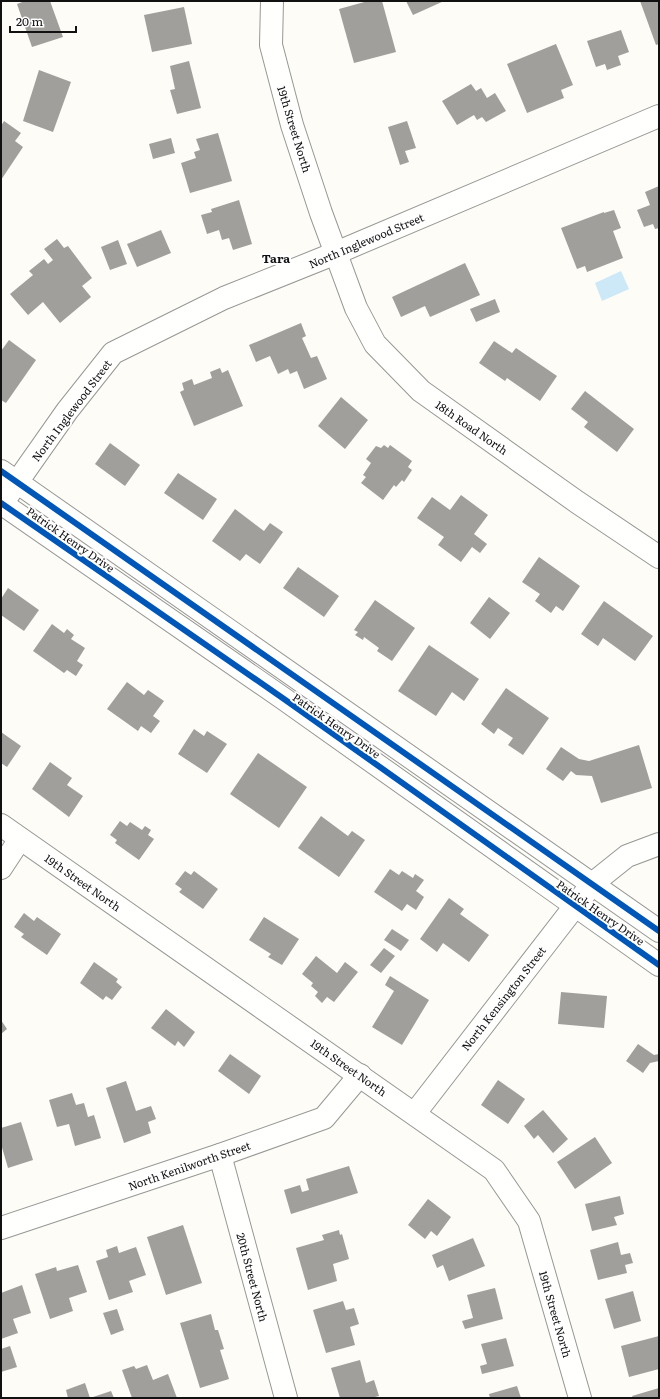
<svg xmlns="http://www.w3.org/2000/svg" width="660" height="1399" font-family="Literata,serif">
<rect width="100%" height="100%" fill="#fdfcf7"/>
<polygon fill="#cde8f7" points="621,271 629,289 602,301 595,283"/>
<g fill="#a19f9c">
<polygon points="25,1 50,1 63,37 32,47 17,4"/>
<polygon points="368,1 382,1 396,52 354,63 339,9"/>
<polygon points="406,1 444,1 413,15"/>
<polygon points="640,1 659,1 659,44 656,45"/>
<polygon points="184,7 192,44 152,52 144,15"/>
<polygon points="621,30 629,52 618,56 621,65 607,70 605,64 596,67 587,41"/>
<polygon points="556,44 573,85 561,90 564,98 527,113 507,64"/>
<polygon points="189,61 201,108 177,114 170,90 175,89 170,66"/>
<polygon points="39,70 71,82 53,132 23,121"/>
<polygon points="471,84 476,91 481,88 487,98 495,93 506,111 486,122 482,117 477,120 474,115 457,125 442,101"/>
<polygon points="4,121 21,133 15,141 23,147 1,180 1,126"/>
<polygon points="407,121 416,148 405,151 409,162 400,165 388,127"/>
<polygon points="218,133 232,181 190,193 181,163 196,158 194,152 200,150 196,139"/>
<polygon points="171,138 175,153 153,159 149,144"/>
<polygon points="659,186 659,228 655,229 653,224 644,227 637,210 650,205 645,192"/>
<polygon points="239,200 252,244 233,250 229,238 222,240 219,230 207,234 201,215 212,212 211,209"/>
<polygon points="614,210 621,228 613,231 623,258 587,272 585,266 577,269 561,228 604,212 604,213"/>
<polygon points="161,230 171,253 137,267 127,244"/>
<polygon points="57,239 64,248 68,246 92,278 82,286 91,297 60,323 43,302 28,315 10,294 33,275 29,271 44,259 48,264 53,260 44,249"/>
<polygon points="118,240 127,264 110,270 101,247"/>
<polygon points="465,263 480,295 430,317 425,306 401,317 392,297"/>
<polygon points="495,299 500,312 476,322 470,309"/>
<polygon points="301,323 306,336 302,338 311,358 317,356 327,379 304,389 297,371 290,374 288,369 278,374 270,356 256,362 249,345"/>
<polygon points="9,340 36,360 6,403 1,400 1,351"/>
<polygon points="494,341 512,353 516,348 557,376 540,401 507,378 505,381 479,363"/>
<polygon points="220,368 222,373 228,370 243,406 194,426 180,392 184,390 182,383 192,379 194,385 212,378 210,372"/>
<polygon points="585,391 634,429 617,452 584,427 588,422 571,409"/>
<polygon points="341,397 368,420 345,449 318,426"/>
<polygon points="110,443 140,465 125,486 95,464"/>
<polygon points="384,445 388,448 390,445 412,461 408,467 412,470 404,482 402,480 396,487 394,485 383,500 361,483 366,477 363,475 371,463 366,459 376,446 381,448"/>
<polygon points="178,473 217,499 203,520 164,493"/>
<polygon points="461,495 488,515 474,534 487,544 480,553 472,547 461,562 438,545 444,537 417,518 432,497 450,510"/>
<polygon points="235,509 264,531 270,523 283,532 260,564 246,554 240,561 212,541"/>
<polygon points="539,557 580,586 563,611 556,606 551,613 535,601 540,594 522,582"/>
<polygon points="298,567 339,596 324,617 283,588"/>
<polygon points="8,588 39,610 24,631 1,615 1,599"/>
<polygon points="489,597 510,613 490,639 470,623"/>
<polygon points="375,600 415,628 392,661 377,651 379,648 364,637 363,640 355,635 358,632 354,630"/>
<polygon points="604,601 653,636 635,661 603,638 598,646 581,634"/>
<polygon points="52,624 64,633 67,629 74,635 71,639 85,648 77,661 83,665 76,676 67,670 64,673 33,651"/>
<polygon points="429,645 479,679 464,701 452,692 436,716 398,691"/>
<polygon points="127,682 144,695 148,690 164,701 153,716 160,721 151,733 141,726 138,731 107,709"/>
<polygon points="506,688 549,718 523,755 508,745 513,738 498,728 494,734 481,724"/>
<polygon points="194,729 204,736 207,731 227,744 207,773 178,754"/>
<polygon points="1,732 21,746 7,767 1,763"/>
<polygon points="639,745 652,788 601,803 592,776 576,775 571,771 563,781 546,769 561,747 579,759 589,761"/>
<polygon points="258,753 307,787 279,828 230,794"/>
<polygon points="50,762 72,778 67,785 83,796 69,817 32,789"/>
<polygon points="321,816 348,836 352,831 365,840 339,877 298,848"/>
<polygon points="120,821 127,826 130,822 142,830 145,826 151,830 148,835 154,839 139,860 115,843 117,840 110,835"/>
<polygon points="390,869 399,875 402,871 413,878 415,874 424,880 416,891 424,897 416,910 407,904 402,911 374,892"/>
<polygon points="185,871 191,875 194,871 218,889 203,909 179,892 182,889 175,884"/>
<polygon points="449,898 464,909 460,914 489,935 469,962 443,943 437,952 420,939"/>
<polygon points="24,913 34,921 37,917 61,934 47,955 21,937 24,934 14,927"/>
<polygon points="264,917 299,939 282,965 268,957 271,954 249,940"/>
<polygon points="392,929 409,940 401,951 384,940"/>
<polygon points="384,948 395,956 381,973 370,965"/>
<polygon points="316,956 337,973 345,962 358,972 334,1002 327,997 322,1003 315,996 318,992 311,986 313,983 302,974"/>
<polygon points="94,962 118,979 116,982 122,987 112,1000 106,996 103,1000 80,983"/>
<polygon points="390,976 429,1000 402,1045 372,1027 394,991 385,985"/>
<polygon points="561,992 607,996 604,1028 558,1024"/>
<polygon points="166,1009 195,1032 184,1047 178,1041 175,1046 151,1028"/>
<polygon points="1,1020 7,1029 1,1034"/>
<polygon points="638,1044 654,1055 659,1054 659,1061 650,1063 643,1073 626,1061"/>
<polygon points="230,1054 261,1076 249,1094 218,1071"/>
<polygon points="498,1080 525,1099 508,1124 481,1105"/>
<polygon points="126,1081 136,1111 151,1106 156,1119 148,1122 151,1133 124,1143 106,1088"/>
<polygon points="72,1093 76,1105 84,1103 88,1117 94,1115 101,1138 75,1146 69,1124 57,1127 49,1100"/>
<polygon points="543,1110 568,1139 553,1153 538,1135 534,1139 524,1126"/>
<polygon points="21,1122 33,1160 8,1168 1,1144 1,1128"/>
<polygon points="595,1137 612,1163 575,1189 557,1162"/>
<polygon points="349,1166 358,1193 291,1214 284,1190 300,1185 302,1192 309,1190 306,1179"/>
<polygon points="620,1196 624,1214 614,1217 617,1225 592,1231 585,1204"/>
<polygon points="428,1199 451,1217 437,1236 431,1231 425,1239 408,1225"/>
<polygon points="183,1225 202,1283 166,1295 147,1237"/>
<polygon points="339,1230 340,1235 342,1234 349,1259 333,1264 337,1281 308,1290 296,1248 324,1240 322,1235"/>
<polygon points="473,1238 485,1266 449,1281 443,1265 437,1268 432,1255"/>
<polygon points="618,1242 621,1255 630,1253 633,1263 625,1265 627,1273 598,1280 590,1250"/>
<polygon points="117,1246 119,1253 136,1247 146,1275 129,1281 133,1292 109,1300 96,1261 108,1257 106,1250"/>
<polygon points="78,1265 87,1292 69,1298 73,1311 50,1319 35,1274 56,1267 57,1271"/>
<polygon points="22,1285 31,1313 13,1319 18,1333 1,1339 1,1293"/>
<polygon points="495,1288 503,1319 465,1329 462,1321 473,1318 467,1295"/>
<polygon points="633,1291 641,1321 614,1329 605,1299"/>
<polygon points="343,1301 346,1310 354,1308 359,1324 350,1327 355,1345 326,1353 313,1310"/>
<polygon points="117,1309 124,1330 111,1335 103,1313"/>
<polygon points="211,1314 215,1330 218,1330 224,1349 220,1350 229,1379 200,1388 180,1323"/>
<polygon points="659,1336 659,1369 629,1377 621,1346"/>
<polygon points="506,1338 514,1366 482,1374 480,1366 487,1364 481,1344"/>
<polygon points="10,1346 17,1367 1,1372 1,1349"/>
<polygon points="360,1360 366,1383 374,1380 379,1396 371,1398 340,1398 331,1368"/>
<polygon points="147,1365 153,1380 168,1374 177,1398 132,1398 122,1370 134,1366 136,1369"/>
<polygon points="85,1383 90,1398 68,1398 66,1390"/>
<polygon points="517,1386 521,1398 490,1398 489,1394"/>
<polygon points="659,1388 659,1398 633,1398 632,1396"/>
<polygon points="111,1391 114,1398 90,1398"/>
</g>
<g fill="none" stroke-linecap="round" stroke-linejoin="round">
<defs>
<g id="minor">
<polyline points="272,1 271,45 292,125 321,213 356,308 375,344 421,391 577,502 659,557"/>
<polyline points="1,505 67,411 113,353 224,298 336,253 659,116"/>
<polyline points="1,825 494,1170 529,1221 580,1398"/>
<polyline points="1,868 20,839"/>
<polyline points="415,1113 592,884 627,856 659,844"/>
<polyline points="220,1155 286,1398"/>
<polyline points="1,1228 220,1155 324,1118 360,1075"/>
</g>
<g id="tertiary">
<polyline points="1,471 659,931"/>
<polyline points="1,503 284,699 659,965"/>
</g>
</defs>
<use href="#minor" stroke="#979795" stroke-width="24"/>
<use href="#tertiary" stroke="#979795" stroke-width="24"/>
<use href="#minor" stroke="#fffffe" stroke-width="22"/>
<use href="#tertiary" stroke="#fffffe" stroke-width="22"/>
<defs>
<g id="cycleway">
<polyline points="1,471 659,931"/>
<polyline points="1,503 284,699 659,965"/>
</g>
</defs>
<use href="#cycleway" stroke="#fff" stroke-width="8"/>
<use href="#cycleway" stroke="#0057b8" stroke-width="6"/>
</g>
<g text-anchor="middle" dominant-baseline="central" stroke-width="4" stroke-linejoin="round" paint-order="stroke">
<g font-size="11" fill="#111" stroke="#fff">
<text transform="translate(295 129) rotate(73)">19th Street North</text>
<text transform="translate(366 240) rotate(-23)">North Inglewood Street</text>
<text transform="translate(71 410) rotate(-53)">North Inglewood Street</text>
<text transform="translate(472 427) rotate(35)">18th Road North</text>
<text transform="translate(71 539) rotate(35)">Patrick Henry Drive</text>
<text transform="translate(337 725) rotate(35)">Patrick Henry Drive</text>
<text transform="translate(83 882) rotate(35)">19th Street North</text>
<text transform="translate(601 912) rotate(35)">Patrick Henry Drive</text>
<text transform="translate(503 998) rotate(-52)">North Kensington Street</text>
<text transform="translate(349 1067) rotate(35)">19th Street North</text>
<text transform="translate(189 1165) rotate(-19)">North Kenilworth Street</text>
<text transform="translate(253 1277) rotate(75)">20th Street North</text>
<text transform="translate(556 1314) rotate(74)">19th Street North</text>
</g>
<g font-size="12" font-weight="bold" fill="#111" stroke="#fff">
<text x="276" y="258">Tara</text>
</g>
</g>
<rect width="660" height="1399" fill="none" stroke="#111111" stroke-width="4"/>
<path d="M10 26v6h66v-6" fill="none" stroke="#111111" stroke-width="2"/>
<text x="16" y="26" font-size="12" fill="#111111" stroke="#ffffff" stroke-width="3" paint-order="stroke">20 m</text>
</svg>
